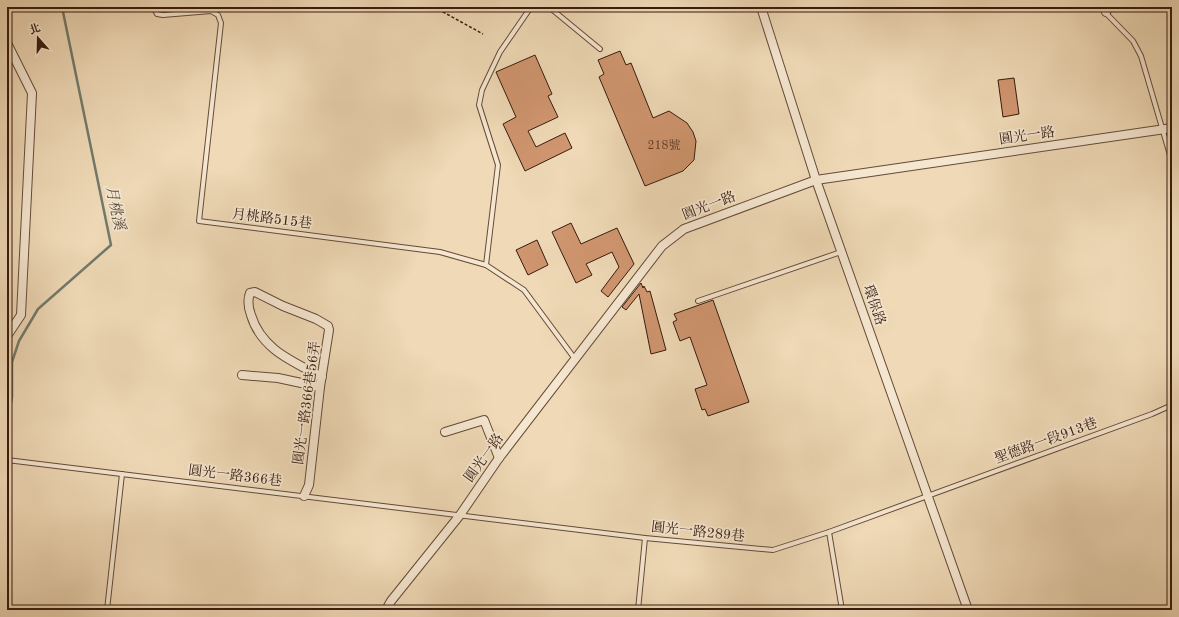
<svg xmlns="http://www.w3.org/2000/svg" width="1179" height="617" font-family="'Old Standard TT','Noto Serif TC',serif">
<rect width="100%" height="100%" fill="#efd9b6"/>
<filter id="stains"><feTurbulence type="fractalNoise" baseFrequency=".005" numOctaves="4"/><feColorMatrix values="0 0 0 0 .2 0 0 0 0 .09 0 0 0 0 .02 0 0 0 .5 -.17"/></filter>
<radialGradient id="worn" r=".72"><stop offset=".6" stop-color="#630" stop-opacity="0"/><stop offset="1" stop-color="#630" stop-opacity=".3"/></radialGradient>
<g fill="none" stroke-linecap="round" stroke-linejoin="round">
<polyline stroke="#727a6c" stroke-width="2.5" points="7,424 12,397 12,362 19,341 38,309 111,245 62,7"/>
</g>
<g fill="#d0966f" stroke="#371b0e">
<polygon points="620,51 626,65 631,63 653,118 669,111 687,123 693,132 696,141 694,160 683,171 645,186 599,77 604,74 598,60"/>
<polygon points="535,55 552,94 548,96 558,117 528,131 536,147 565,133 572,148 525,171 503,124 516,117 496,72"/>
<polygon points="1014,78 1019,114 1003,117 998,80"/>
<polygon points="571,223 581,244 617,228 634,264 608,297 601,291 619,267 612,252 586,264 592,275 576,283 552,232"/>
<polygon points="537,240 548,265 528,275 516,250"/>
<polygon points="641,283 643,288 644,286 647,292 650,291 666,350 651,354 639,294 626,310 622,307"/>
<polygon points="713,300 749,402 708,416 705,409 702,410 695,389 707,385 690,337 680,341 673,322 677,320 674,314"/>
</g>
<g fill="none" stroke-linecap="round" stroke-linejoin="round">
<defs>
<g id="lane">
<polyline points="153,7 157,14 163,15 211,11 218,15 221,23 199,221 440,252 486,265 524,290 575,359"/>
<polyline points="549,7 600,49"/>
<polyline points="1100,7 1133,41 1141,56 1172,162"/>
<polyline points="486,265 498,165 479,105 482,90 500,52 531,7"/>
<polyline points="698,301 841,252"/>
<polyline points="7,460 645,538 773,550 829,532 1152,414 1172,405"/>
<polyline points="829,532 842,610"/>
<polyline points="107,610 122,474"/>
<polyline points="638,610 645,538"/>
</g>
<g id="street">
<polyline points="761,7 816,180 968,610"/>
<polyline points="1106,12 1109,7"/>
<polyline points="7,43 32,93 21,315 7,336"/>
<polyline points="242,375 278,378 320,387"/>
<polyline points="445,432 484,420 499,458"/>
<path d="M304,496L309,485L320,387L329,330L328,326L316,319L283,306L255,292L250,293C247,301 248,307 251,315C261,349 292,361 322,377"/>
<polyline points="386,610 391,601 460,515 499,458 662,246 684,229 816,180 1172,128"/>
</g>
</defs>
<use href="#lane" stroke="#654a38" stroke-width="6"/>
<use href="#street" stroke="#654a38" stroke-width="10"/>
<polyline stroke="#371b0e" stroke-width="1.5" stroke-dasharray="3 2" stroke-linecap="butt" points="434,7 483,34"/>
<use href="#lane" stroke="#f5e6d0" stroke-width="4"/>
<use href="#street" stroke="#f5e6d0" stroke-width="8"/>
</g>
<g text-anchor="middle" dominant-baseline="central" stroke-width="3.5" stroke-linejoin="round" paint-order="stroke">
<g font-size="12" fill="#5d3a26">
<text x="664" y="146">218號</text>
</g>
<g font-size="14" fill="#371b0e" stroke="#f5e6d0">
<text transform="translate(1027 136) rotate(-8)">圓光一路</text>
<text transform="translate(709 206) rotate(-21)">圓光一路</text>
<text transform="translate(272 219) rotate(7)">月桃路515巷</text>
<text transform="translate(874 305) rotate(71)">環保路</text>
<text transform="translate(307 403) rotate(-82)">圓光一路366巷56弄</text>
<text transform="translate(1046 441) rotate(-20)">聖德路一段913巷</text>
<text transform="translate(484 458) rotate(-54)">圓光一路</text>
<text transform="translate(235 476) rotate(7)">圓光一路366巷</text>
<text transform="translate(698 532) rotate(6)">圓光一路289巷</text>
</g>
<g font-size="15" font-style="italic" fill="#554b3d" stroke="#f5e6d0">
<text transform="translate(114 208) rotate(78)">月桃溪</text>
</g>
</g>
<rect width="1179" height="617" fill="none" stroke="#efd9b6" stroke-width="24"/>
<rect x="8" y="8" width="1163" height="601" fill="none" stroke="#371b0e" stroke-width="2"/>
<rect x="12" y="12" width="1155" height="593" fill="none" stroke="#371b0e"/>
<g transform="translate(38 38) rotate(340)" stroke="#f5e6d0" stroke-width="3" paint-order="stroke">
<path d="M0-3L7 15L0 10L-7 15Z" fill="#371b0e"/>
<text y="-6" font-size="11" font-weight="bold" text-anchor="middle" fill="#371b0e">北</text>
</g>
<rect width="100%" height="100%" filter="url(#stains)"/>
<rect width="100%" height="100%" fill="url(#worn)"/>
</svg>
